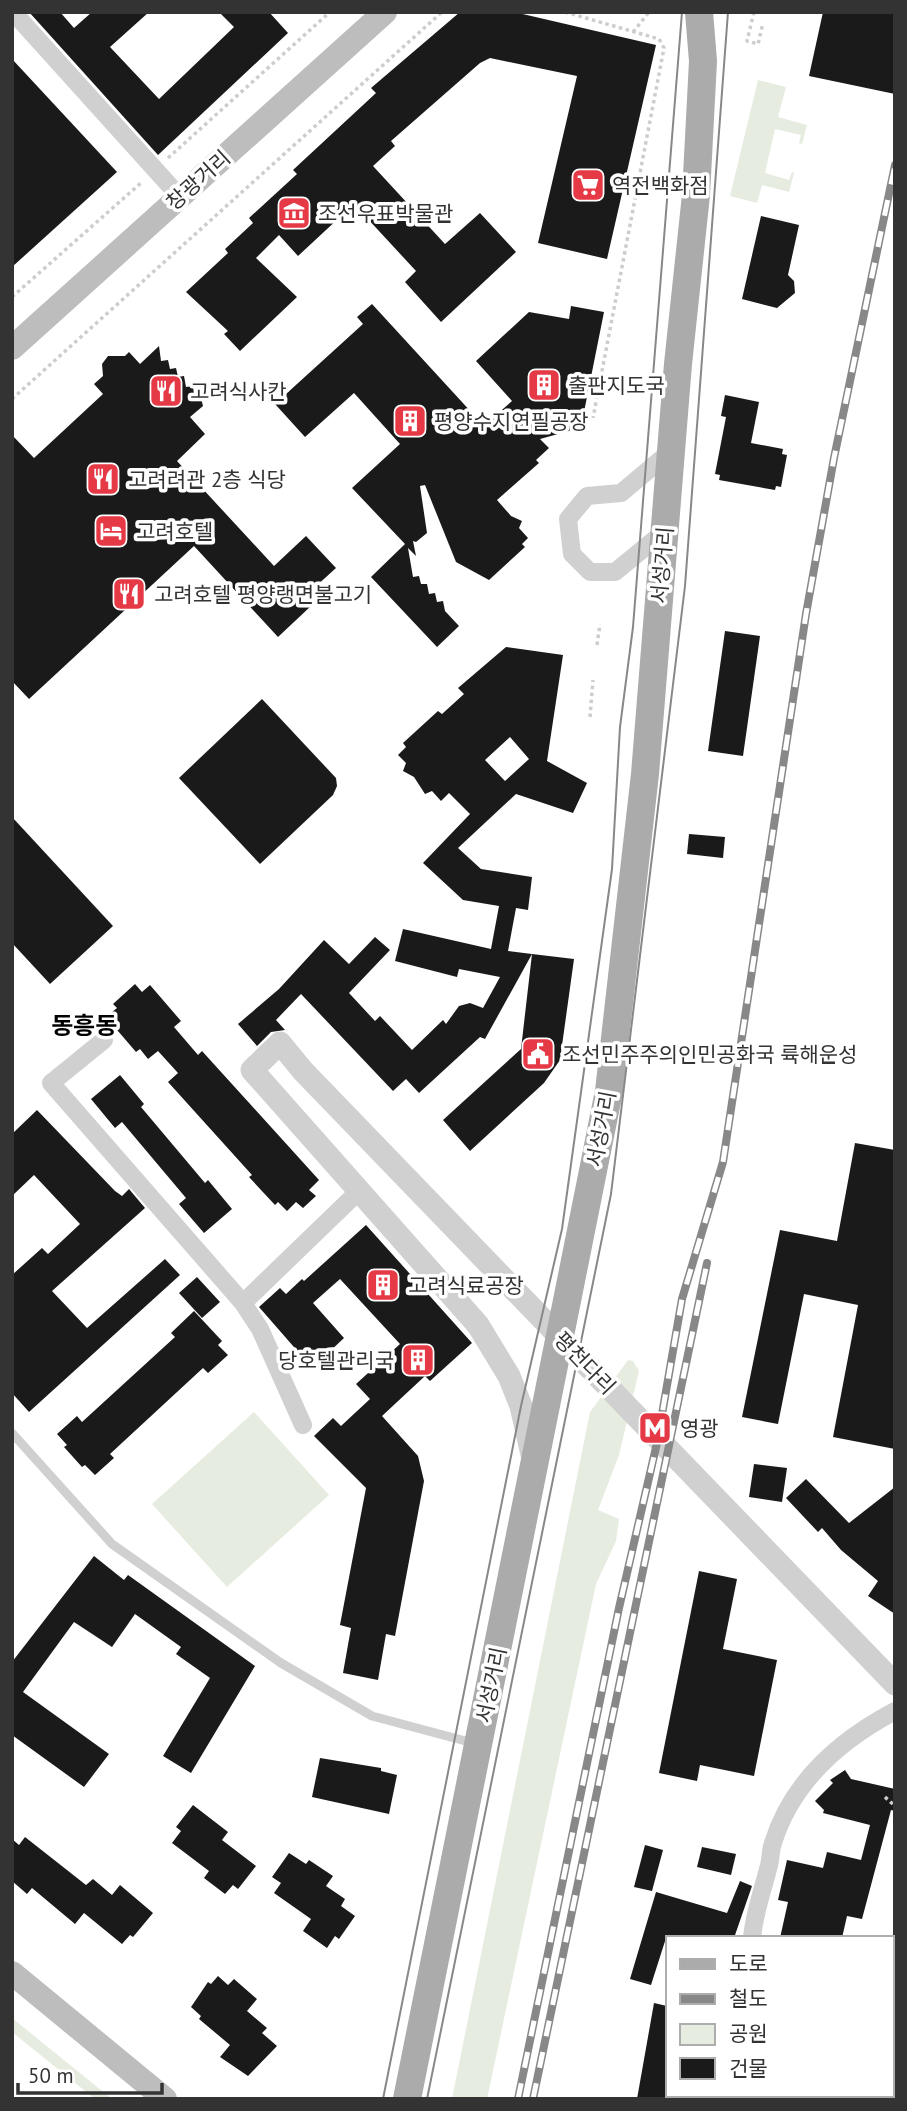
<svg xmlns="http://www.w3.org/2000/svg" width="907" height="2111" font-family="'PT Sans','Noto Sans KR',sans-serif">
<rect width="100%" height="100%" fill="#fff"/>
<g fill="#e6ecdf">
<polygon points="758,80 786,87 778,117 807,125 802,144 799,143 801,135 775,129 765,173 789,180 792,172 794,173 789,192 762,185 757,203 730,196"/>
<polygon points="628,1360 633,1361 639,1371 619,1455 598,1510 619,1519 616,1541 596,1584 487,2099 452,2099 590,1412"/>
<polygon points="254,1412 329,1495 227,1587 152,1504"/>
<polygon points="12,2018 112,2099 95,2099 12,2032"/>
</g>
<g fill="#1a1a1a" fill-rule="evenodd">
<polygon points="29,12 60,12 74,28 92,12 149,12 110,47 159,99 234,27 219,12 269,12 288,33 158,155"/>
<polygon points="460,12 514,12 656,45 607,259 538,243 577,76 490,58 480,63 391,141 395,146 373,166 445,244 480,213 516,252 441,322 405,282 416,271 354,204 298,256 279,235 256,258 297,297 240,351 224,334 228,331 186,292 228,253 225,249 253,223 249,218 297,174 293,170 376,93 371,88"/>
<polygon points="823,12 895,12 895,94 809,76"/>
<polygon points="12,59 117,172 12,267"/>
<polygon points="761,216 799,225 788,275 794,281 795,293 777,308 742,299"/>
<polygon points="372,304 484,426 512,401 476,361 529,312 569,319 571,306 604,312 583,417 569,431 540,439 549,448 536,460 539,463 497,500 511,516 522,521 519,528 528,538 522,544 525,547 489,580 456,562 425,485 420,486 427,533 416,542 413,541 416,556 408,548 413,577 419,576 421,584 427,584 429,594 435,593 437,602 443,601 445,611 459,626 437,647 371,577 405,544 352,488 400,444 354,393 305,437 275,404 363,324 357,317"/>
<polygon points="159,346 161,361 168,360 170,369 176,368 178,377 184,376 186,387 193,386 194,395 200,394 203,406 190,417 205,434 177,461 274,566 306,536 336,568 303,598 311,606 278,637 194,546 29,699 12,681 12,435 34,458 103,394 94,384 103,376 102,364 108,356 125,356 129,352 140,364"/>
<polygon points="725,395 759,402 751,443 783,449 782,454 787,455 781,487 776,486 775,490 719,480 720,475 715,474 726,417 721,416"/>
<polygon points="725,631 760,636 743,756 708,751"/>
<path d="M506,647L563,655L547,761L587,783L573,813L516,794L458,848L481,869L532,877L528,910L516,908L508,951L532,954L485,1039L480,1037L419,1093L406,1079L393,1091L301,994L276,1020L285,1030L271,1032L257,1046L238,1024L279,989L324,940L349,964L375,937L390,950L349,993L375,1021L380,1016L412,1050L443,1020L446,1024L459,1006L470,1003L483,1008L500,977L459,969L457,977L395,961L403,929L491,949L499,906L463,900L423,863L470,814L449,793L441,801L432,791L425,794L414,777L403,771L406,763L398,755L406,747L403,743L438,711L442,714L464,694L458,688ZM510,737L529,759L505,781L485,760Z"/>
<polygon points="262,699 336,778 337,786 333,795 260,864 179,778"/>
<polygon points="12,817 113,926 50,984 12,943"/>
<polygon points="689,834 725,837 723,858 687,854"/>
<polygon points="532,954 574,959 560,1060 544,1083 470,1151 443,1120 521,1049"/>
<polygon points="135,984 142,992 150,985 181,1021 174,1027 198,1055 202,1051 319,1180 309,1190 316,1196 303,1208 296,1202 287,1211 278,1202 275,1205 249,1177 252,1175 168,1082 178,1073 158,1051 148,1059 140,1049 136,1052 106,1017 117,1008 113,1004"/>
<polygon points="120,1075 144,1104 141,1107 205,1183 208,1180 232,1209 204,1233 179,1204 186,1198 122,1122 115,1128 91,1099"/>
<polygon points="37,1110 115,1191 122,1196 129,1189 145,1208 52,1291 87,1328 165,1259 180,1275 29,1412 12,1393 12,1275 42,1248 48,1254 80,1224 34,1175 12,1196 12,1134"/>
<polygon points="855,1143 895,1150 895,1449 833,1437 858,1305 804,1294 778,1424 742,1417 780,1230 837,1241"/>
<polygon points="366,1225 472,1343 430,1381 425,1376 382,1416 418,1456 424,1481 395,1636 386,1634 378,1680 343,1673 351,1628 340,1625 366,1488 314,1436 333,1418 341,1426 370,1399 356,1384 400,1344 340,1279 313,1303 344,1338 326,1355 321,1349 307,1362 259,1307 280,1288 286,1294 302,1279 304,1281"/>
<polygon points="197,1277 220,1302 202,1318 179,1293"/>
<polygon points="194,1311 222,1341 218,1345 228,1355 208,1373 203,1368 110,1454 114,1458 95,1475 85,1465 82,1467 64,1447 67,1445 57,1434 77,1416 82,1422 175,1337 171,1333"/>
<polygon points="754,1464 787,1468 782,1502 749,1497"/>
<polygon points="806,1479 849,1523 895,1487 895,1614 868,1596 878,1581 841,1550 822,1528 818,1532 786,1498"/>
<polygon points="94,1556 124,1580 128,1575 255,1666 191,1773 163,1756 210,1678 176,1654 181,1647 135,1614 112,1647 74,1622 23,1692 109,1754 84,1787 12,1735 12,1662"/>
<polygon points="699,1571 737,1579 723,1649 777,1660 754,1776 700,1765 697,1781 659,1773"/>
<polygon points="320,1758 381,1768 381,1771 397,1775 389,1814 312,1797"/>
<polygon points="845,1770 851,1779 895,1789 895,1811 891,1810 862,1919 847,1916 842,1938 780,1938 788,1902 778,1900 787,1860 823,1868 827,1852 861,1860 870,1825 823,1813 824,1810 815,1801 833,1783 830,1780"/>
<polygon points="193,1805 228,1832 222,1840 256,1866 238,1889 233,1885 225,1894 204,1878 209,1871 172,1843 181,1831 176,1827"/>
<polygon points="25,1837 86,1885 93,1879 112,1895 120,1885 153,1913 133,1937 130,1935 122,1944 84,1913 75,1924 32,1888 27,1894 12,1881 12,1839 19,1845"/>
<polygon points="645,1845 663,1850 652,1891 634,1887"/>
<polygon points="702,1847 736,1854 731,1875 697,1867"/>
<polygon points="289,1853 306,1864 309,1860 333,1876 326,1886 345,1899 341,1906 355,1916 339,1939 335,1936 327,1948 303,1931 311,1919 274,1893 281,1883 272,1877"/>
<polygon points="740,1881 752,1886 734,1938 666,1938 651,1985 630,1979 656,1892 727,1913"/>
<polygon points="218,1976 228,1985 234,1979 257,1999 247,2011 267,2028 262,2033 277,2046 248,2076 220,2057 230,2045 199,2019 201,2016 191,2007 208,1982 211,1984"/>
<polygon points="654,2003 667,2006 667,2099 637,2099"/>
</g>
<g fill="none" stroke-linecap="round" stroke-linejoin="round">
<g stroke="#cdcdcd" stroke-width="3.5" stroke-dasharray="3.5 3.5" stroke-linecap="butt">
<polyline points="565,12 659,39 664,48 593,418"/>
<polyline points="754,12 747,41 758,44 763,23"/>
<polyline points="633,32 649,12"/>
<polyline points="168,158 330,12"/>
<polyline points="12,297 142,182"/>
<polyline points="12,399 442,12"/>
<polyline points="597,645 600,624"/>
<polyline points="590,717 593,680"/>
<polyline points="885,1797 895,1806"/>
</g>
<polyline stroke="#d0d0d0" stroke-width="9" points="12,1433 112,1544 281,1663 372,1716 473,1743"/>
<g stroke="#d0d0d0" stroke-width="18">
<polyline points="13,12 180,197"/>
<polyline points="665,531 615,572 590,572 572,554 568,519 587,496 621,493 671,451"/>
<polyline points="104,1040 51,1083 243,1303 260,1329 303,1425"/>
<polyline points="243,1303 359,1191"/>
<path d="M752,1938C754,1914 762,1893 768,1869C771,1861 770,1851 773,1843C792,1782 840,1740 895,1711"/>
<polyline points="839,2099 840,2095"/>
</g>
<polyline stroke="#d0d0d0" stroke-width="23" points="533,1459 521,1406 509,1376 478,1325 252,1070 280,1043 303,1071 895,1684"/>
<g stroke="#bdbdbd" stroke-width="24">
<polyline points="12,348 385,12"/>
<polyline points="12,1973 165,2099"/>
</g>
<polyline stroke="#ababab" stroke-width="28" points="407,2099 609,1091 645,774 678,364 696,195 703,61 699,12"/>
<g stroke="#888" stroke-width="2">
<polyline points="383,2099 521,1406 562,1229 612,869 620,727 633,627 682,12"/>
<polyline points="427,2099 611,1194 685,586 728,12"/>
</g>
<defs>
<g id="rail">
<polyline points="518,2099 619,1608 657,1443 682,1299 723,1162 806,614 834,458 895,165"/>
<polyline points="533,2099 707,1263"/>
</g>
</defs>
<use href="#rail" stroke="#888" stroke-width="8"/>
<use href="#rail" stroke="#fff" stroke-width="5" stroke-dasharray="16" stroke-linecap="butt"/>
</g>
<defs>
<symbol id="supermarket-square" viewBox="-11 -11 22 22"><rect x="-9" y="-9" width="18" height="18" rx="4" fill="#e63946" stroke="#fff"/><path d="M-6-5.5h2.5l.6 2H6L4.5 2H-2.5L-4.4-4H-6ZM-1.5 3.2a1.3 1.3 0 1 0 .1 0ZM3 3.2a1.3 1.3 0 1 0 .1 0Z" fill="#fff"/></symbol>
<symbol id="museum-square" viewBox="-11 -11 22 22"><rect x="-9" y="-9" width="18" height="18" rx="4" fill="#e63946" stroke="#fff"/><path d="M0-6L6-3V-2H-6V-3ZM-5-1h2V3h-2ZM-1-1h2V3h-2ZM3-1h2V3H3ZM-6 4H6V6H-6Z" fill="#fff"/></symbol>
<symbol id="building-square" viewBox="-11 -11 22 22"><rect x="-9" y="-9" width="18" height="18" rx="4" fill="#e63946" stroke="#fff"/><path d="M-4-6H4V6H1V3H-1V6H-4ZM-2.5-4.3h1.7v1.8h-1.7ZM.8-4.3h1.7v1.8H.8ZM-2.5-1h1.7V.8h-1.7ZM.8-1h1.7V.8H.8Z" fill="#fff"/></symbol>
<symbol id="restaurant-square" viewBox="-11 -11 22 22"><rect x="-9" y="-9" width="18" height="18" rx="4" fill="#e63946" stroke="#fff"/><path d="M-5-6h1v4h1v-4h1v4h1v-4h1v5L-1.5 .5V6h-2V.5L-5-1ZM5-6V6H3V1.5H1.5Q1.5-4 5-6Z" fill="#fff"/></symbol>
<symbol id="hotel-square" viewBox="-11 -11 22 22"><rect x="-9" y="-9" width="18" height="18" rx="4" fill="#e63946" stroke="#fff"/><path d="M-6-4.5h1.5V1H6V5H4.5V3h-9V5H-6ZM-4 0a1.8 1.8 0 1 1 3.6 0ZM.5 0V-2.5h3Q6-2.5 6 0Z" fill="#fff"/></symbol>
<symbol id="civic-square" viewBox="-11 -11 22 22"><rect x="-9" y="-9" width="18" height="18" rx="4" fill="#e63946" stroke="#fff"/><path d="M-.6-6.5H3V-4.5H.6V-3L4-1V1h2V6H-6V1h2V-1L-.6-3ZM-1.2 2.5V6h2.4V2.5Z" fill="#fff"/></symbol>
<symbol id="metro-square" viewBox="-11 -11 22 22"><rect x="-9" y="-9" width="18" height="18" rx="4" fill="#e63946" stroke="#fff"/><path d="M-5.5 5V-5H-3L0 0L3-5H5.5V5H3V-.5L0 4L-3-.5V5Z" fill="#fff"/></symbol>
</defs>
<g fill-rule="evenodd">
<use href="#supermarket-square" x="569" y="166" width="38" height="38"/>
<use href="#museum-square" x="275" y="194" width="38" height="38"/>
<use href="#building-square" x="525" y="366" width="38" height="38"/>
<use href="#restaurant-square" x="147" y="372" width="38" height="38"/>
<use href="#building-square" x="391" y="402" width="38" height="38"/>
<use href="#restaurant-square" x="84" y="460" width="38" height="38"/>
<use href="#hotel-square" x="92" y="512" width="38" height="38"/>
<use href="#restaurant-square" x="110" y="575" width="38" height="38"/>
<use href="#civic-square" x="519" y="1035" width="38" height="38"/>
<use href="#building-square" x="364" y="1266" width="38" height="38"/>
<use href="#building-square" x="399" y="1341" width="38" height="38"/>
<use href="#metro-square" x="636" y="1409" width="38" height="38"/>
</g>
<g text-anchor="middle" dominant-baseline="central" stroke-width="7" stroke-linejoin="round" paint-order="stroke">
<g font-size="21" fill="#333" stroke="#fff">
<text transform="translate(198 180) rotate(-42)">창광거리</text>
<text transform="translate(662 565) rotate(-85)">서성거리</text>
<text transform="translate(601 1129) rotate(-79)">서성거리</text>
<text transform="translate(585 1363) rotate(46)">평천다리</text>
<text transform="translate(491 1685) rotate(-78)">서성거리</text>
</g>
<g font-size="21" fill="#333" stroke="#fff" text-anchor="start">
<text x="612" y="185">역전백화점</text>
<text x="318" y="213">조선우표박물관</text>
<text x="568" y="385">출판지도국</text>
<text x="190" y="391">고려식사칸</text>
<text x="434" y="421">평양수지연필공장</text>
<text x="128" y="479">고려려관 2층 식당</text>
<text x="136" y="531">고려호텔</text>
<text x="154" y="594">고려호텔 평양랭면불고기</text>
<text x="562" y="1054">조선민주주의인민공화국 륙해운성</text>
<text x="408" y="1285">고려식료공장</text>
<text x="394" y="1360" text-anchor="end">당호텔관리국</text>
<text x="680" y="1428">영광</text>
</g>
<g font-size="24" font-weight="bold" fill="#000" stroke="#fff">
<text x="84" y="1025">동흥동</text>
</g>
</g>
<rect width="907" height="2111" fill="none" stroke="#333333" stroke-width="28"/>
<rect x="666" y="1936" width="228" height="161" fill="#ffffff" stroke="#adadad" stroke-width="2"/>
<rect x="680" y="1959" width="35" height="10" fill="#ababab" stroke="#adadad" stroke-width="2"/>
<text x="729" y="1971" font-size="21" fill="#333333">도로</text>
<rect x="680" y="1994" width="35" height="10" fill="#888888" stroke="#adadad" stroke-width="2"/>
<text x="729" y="2006" font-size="21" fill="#333333">철도</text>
<rect x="680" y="2024" width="35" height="21" fill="#e6ecdf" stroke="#adadad" stroke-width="2"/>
<text x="729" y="2041" font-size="21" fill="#333333">공원</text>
<rect x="680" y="2058" width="35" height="21" fill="#1a1a1a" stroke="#adadad" stroke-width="2"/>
<text x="729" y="2076" font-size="21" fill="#333333">건물</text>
<path d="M18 2083v10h144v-10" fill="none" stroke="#333333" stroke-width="3.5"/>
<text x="28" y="2083" font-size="21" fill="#333333" stroke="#ffffff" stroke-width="5" paint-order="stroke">50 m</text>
</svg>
